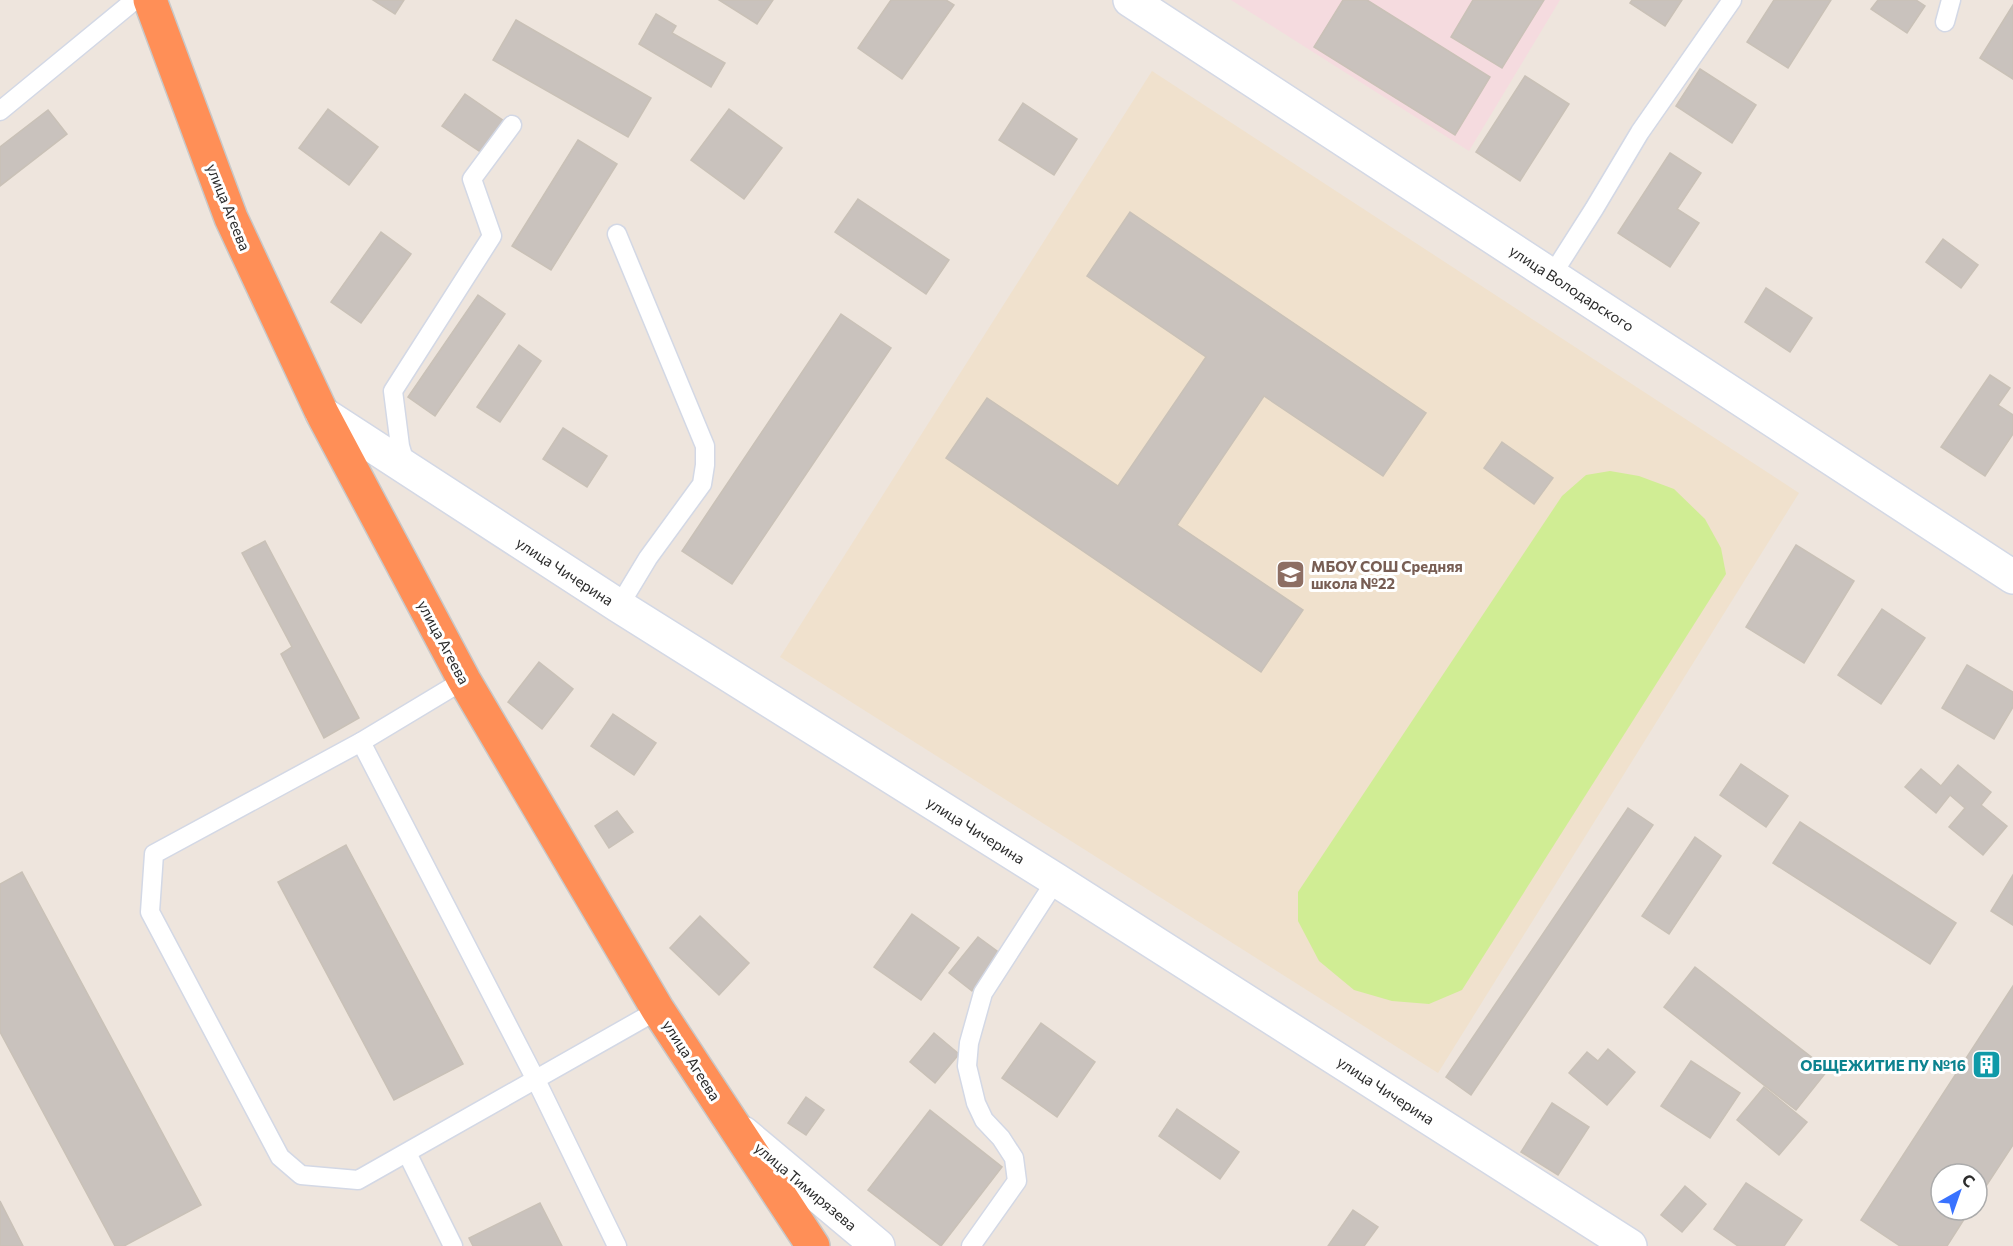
<svg xmlns="http://www.w3.org/2000/svg" width="2013" height="1246" font-family="Commissioner,sans-serif">
<rect width="100%" height="100%" fill="#eee5dd"/>
<polygon fill="#f0e1cd" points="1152,71 1799,493 1438,1073 780,657"/>
<polygon fill="#f5dbdf" points="1231,0 1560,0 1469,151"/>
<polygon fill="#d0ed94" points="1610,471 1639,476 1674,489 1705,519 1721,548 1726,574 1462,990 1429,1004 1392,1001 1354,990 1319,961 1298,921 1298,892 1562,496 1586,475"/>
<g fill="#c9c2bd" stroke="#c9c1b7" stroke-width="1.5">
<polygon points="373,0 404,0 395,14"/>
<polygon points="719,0 773,0 757,24"/>
<polygon points="891,0 946,0 954,5 902,79 858,48"/>
<polygon points="1343,0 1367,0 1490,77 1455,135 1314,47"/>
<polygon points="1473,0 1544,0 1502,68 1451,37"/>
<polygon points="1632,0 1682,0 1665,26 1630,3"/>
<polygon points="1774,0 1831,0 1788,68 1747,42"/>
<polygon points="1878,0 1916,0 1925,6 1907,33 1871,9"/>
<polygon points="2013,5 2013,79 1980,58"/>
<polygon points="656,14 676,26 672,33 725,63 711,87 639,44"/>
<polygon points="516,20 651,98 628,137 493,60"/>
<polygon points="1700,69 1756,105 1732,143 1676,106"/>
<polygon points="1525,76 1569,104 1520,181 1476,152"/>
<polygon points="465,94 504,121 482,153 442,126"/>
<polygon points="1023,103 1077,139 1054,175 999,140"/>
<polygon points="328,109 378,147 349,185 299,148"/>
<polygon points="729,109 782,148 744,199 691,160"/>
<polygon points="48,110 67,134 0,186 0,147"/>
<polygon points="578,140 617,164 551,270 512,246"/>
<polygon points="1670,153 1701,173 1677,209 1699,223 1670,267 1618,233"/>
<polygon points="858,199 949,260 926,294 835,232"/>
<polygon points="1130,212 1426,413 1383,476 1264,396 1177,525 1303,610 1261,672 946,458 987,398 1118,486 1206,357 1087,276"/>
<polygon points="381,232 411,254 361,323 331,302"/>
<polygon points="1943,239 1978,265 1961,288 1926,262"/>
<polygon points="1766,288 1812,318 1790,352 1745,322"/>
<polygon points="478,295 505,314 435,416 408,397"/>
<polygon points="841,314 891,348 732,584 682,551"/>
<polygon points="519,345 541,361 500,422 477,407"/>
<polygon points="1990,375 2010,388 1998,405 2013,415 2013,434 1985,476 1941,447"/>
<polygon points="563,428 607,456 587,487 543,459"/>
<polygon points="1502,442 1553,478 1534,504 1484,468"/>
<polygon points="265,541 359,718 324,738 281,654 292,647 242,553"/>
<polygon points="1796,545 1854,581 1804,663 1746,627"/>
<polygon points="1882,609 1925,638 1881,704 1838,675"/>
<polygon points="539,662 573,689 542,729 508,702"/>
<polygon points="1967,665 2013,692 2013,707 1994,739 1942,708"/>
<polygon points="613,714 656,743 634,775 591,746"/>
<polygon points="1741,764 1788,796 1766,827 1720,795"/>
<polygon points="1958,765 1991,792 1981,805 2007,826 1983,855 1949,827 1965,808 1950,795 1936,813 1905,787 1921,769 1941,786"/>
<polygon points="1628,808 1653,825 1471,1095 1446,1077"/>
<polygon points="617,811 633,832 609,848 595,826"/>
<polygon points="1800,822 1956,923 1930,964 1773,863"/>
<polygon points="1695,837 1721,856 1669,934 1642,916"/>
<polygon points="346,845 463,1064 394,1100 278,882"/>
<polygon points="22,872 201,1205 124,1246 115,1246 0,1032 0,884"/>
<polygon points="2013,875 2013,925 1991,911"/>
<polygon points="912,914 959,948 921,1000 874,967"/>
<polygon points="700,916 749,963 719,995 670,948"/>
<polygon points="978,937 1001,954 972,991 949,973"/>
<polygon points="1695,967 1828,1070 1796,1110 1664,1007"/>
<polygon points="2013,986 2013,1145 1977,1200 1977,1174 1941,1174 1941,1210 1970,1210 1947,1246 1900,1246 1861,1220"/>
<polygon points="1041,1023 1095,1062 1057,1117 1002,1078"/>
<polygon points="934,1033 959,1054 935,1083 910,1062"/>
<polygon points="1608,1049 1635,1072 1607,1105 1569,1073 1587,1052 1598,1061"/>
<polygon points="1691,1061 1740,1093 1710,1138 1661,1106"/>
<polygon points="1764,1087 1807,1122 1779,1155 1737,1120"/>
<polygon points="806,1097 824,1110 806,1135 788,1123"/>
<polygon points="1552,1103 1589,1127 1558,1175 1521,1152"/>
<polygon points="1177,1109 1239,1152 1220,1179 1159,1136"/>
<polygon points="930,1110 1002,1167 941,1246 868,1190"/>
<polygon points="1746,1183 1802,1220 1784,1246 1738,1246 1714,1229"/>
<polygon points="1685,1186 1706,1204 1682,1232 1661,1215"/>
<polygon points="0,1201 23,1246 0,1246"/>
<polygon points="540,1203 562,1246 473,1246 469,1238"/>
<polygon points="1353,1210 1378,1227 1364,1246 1328,1246"/>
</g>
<g fill="none" stroke-linecap="round" stroke-linejoin="round">
<defs>
<g id="lane">
<polyline points="1945,22 1951,0"/>
<polyline points="0,111 135,0"/>
<polyline points="617,234 705,446 705,465 702,484 648,558 619,606"/>
<polyline points="1552,275 1594,209 1640,132 1732,0"/>
<polyline points="406,466 400,446 393,391 492,236 472,179 512,125"/>
<polyline points="464,680 361,742 154,854 150,912 280,1157 301,1175 358,1180 658,1010"/>
<polyline points="361,742 536,1080 617,1246"/>
<polyline points="407,1153 453,1246"/>
<polyline points="971,1246 1017,1181 1014,1158 1001,1138 984,1120 976,1103 967,1066 969,1043 983,993 1056,880"/>
</g>
<g id="street">
<polyline points="1130,0 2013,577"/>
<polyline points="743,1133 878,1246"/>
</g>
<polyline id="secondary" points="322,413 619,606 1056,880 1630,1246"/>
<polyline id="highway" points="150,0 231,218 322,413 464,680 658,1010 813,1246"/>
</defs>
<use href="#lane" stroke="#d3d8e5" stroke-width="21"/>
<use href="#street" stroke="#d3d8e5" stroke-width="36"/>
<use href="#secondary" stroke="#d3d8e5" stroke-width="36"/>
<use href="#highway" stroke="#c8c8c8" stroke-width="36"/>
<use href="#lane" stroke="#fff" stroke-width="18"/>
<use href="#street" stroke="#fff" stroke-width="33"/>
<use href="#secondary" stroke="#fff" stroke-width="33"/>
<use href="#highway" stroke="#ff8f57" stroke-width="33"/>
</g>
<defs>
<symbol id="school-square" viewBox="-11 -11 22 22"><rect x="-9" y="-9" width="18" height="18" rx="4" fill="#8d6e63" stroke="#fff"/><path d="M0-5L7-2L0 1L-7-2ZM-4 1L0 2.5L4 1V4Q0 6-4 4Z" fill="#fff"/></symbol>
<symbol id="building-square" viewBox="-11 -11 22 22"><rect x="-9" y="-9" width="18" height="18" rx="4" fill="#0f9aa8" stroke="#fff"/><path d="M-4-6H4V6H1V3H-1V6H-4ZM-2.5-4.3h1.7v1.8h-1.7ZM.8-4.3h1.7v1.8H.8ZM-2.5-1h1.7V.8h-1.7ZM.8-1h1.7V.8H.8Z" fill="#fff"/></symbol>
</defs>
<g fill-rule="evenodd">
<use href="#school-square" x="1274" y="558" width="33" height="33"/>
<use href="#building-square" x="1970" y="1048" width="33" height="33"/>
</g>
<g text-anchor="middle" dominant-baseline="central" stroke-width="6" stroke-linejoin="round" paint-order="stroke">
<g font-size="15" fill="#2c2c2c" stroke="#fff">
<text transform="translate(229 207) rotate(68)">улица Агеева</text>
<text transform="translate(1572 288) rotate(33)">улица Володарского</text>
<text transform="translate(565 571) rotate(33)">улица Чичерина</text>
<text transform="translate(444 642) rotate(62)">улица Агеева</text>
<text transform="translate(976 830) rotate(32)">улица Чичерина</text>
<text transform="translate(692 1060) rotate(57)">улица Агеева</text>
<text transform="translate(1386 1090) rotate(33)">улица Чичерина</text>
<text transform="translate(806 1186) rotate(40)">улица Тимирязева</text>
</g>
<g font-size="15" font-weight="bold" fill="#785e54" stroke="#fff" text-anchor="start">
<text x="1311" y="566">МБОУ СОШ Средняя<tspan x="1311" dy="17">школа №22</tspan></text>
</g>
<g font-size="15" font-weight="bold" fill="#0d838f" stroke="#fff" text-anchor="end">
<text x="1966" y="1065">ОБЩЕЖИТИЕ ПУ №16</text>
</g>
</g>
<g transform="translate(1959 1192) rotate(40)"><circle r="28" fill="#ffffff" stroke="#ababab" stroke-width="1.5"/>
<path d="M0-4.5L10 22L0 15L-10 22Z" fill="#3972ff"/>
<text y="-9" font-size="16" font-weight="bold" text-anchor="middle" fill="#2c2c2c">С</text>
</g>
</svg>
